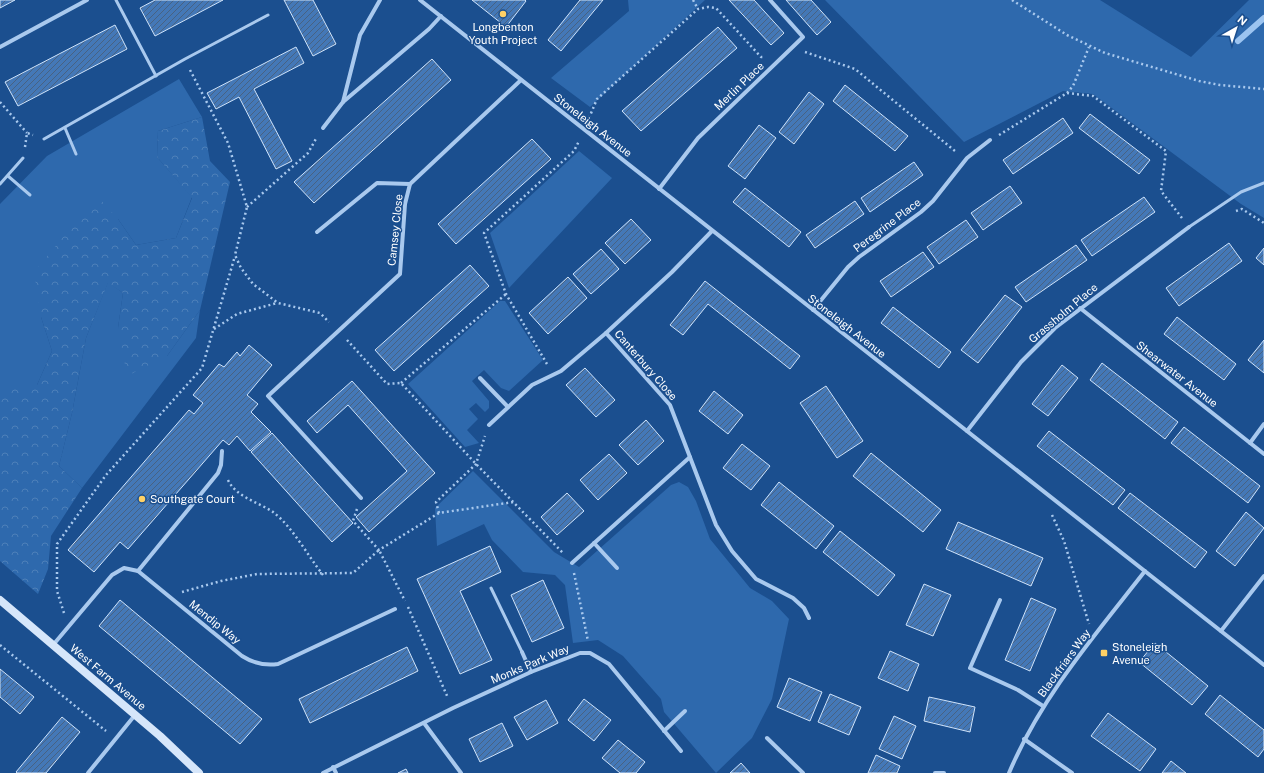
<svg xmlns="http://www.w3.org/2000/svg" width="1264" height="773" font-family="'Public Sans',sans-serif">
<defs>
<pattern id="forest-crowns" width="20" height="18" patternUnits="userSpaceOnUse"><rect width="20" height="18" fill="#2e69ad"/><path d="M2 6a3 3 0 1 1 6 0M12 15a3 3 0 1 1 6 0" fill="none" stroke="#4d80b9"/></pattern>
<pattern id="building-hatch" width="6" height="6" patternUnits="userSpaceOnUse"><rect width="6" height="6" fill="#4478b7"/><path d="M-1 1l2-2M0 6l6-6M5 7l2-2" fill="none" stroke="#486282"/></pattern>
</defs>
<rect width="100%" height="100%" fill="#1b4f8f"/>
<g fill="#2e69ad">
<polygon points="628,0 705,0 590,107 551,78 629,11"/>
<polygon points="825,0 1100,0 1191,57 1249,0 1264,0 1264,218 1241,204 1093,94 1063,91 964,142"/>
<polygon points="179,79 202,117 158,131 157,157 192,197 176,238 136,245 118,219 41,317 52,351 37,385 0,385 0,204 47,156"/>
<polygon points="579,151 612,178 509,288 490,233"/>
<polygon points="108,282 123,293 118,328 167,356 200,310 196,338 82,488 59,466 72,413 86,338"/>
<polygon points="500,301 505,301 543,360 509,391 501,388 484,370 472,381 489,401 489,408 485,412 476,403 469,409 478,419 467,430 479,443 465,447 408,384"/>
<polygon points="473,471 554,552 579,567 671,485 679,482 688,487 696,501 710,539 750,588 772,601 789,619 772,699 752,738 716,773 664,712 661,699 623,656 598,640 573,643 565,585 555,575 523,572 492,540 484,524 437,546 435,508"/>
</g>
<polygon fill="url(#forest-crowns)" points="202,117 210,161 230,182 200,310 167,356 127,376 118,328 123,293 108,283 86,338 72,413 59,466 82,488 51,536 48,569 38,594 0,561 0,385 37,385 52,351 41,317 34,272 97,196 118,219 136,245 176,238 192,198 157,157 158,131"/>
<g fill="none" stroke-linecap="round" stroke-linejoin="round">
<polyline stroke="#9cc4f0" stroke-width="6" points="1238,41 1264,18"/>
</g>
<g fill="url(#building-hatch)" stroke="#cfe3fa">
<polygon points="0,0 15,0 0,8"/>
<polygon points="155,0 223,0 155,36 140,8"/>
<polygon points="284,0 313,0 336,44 313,56"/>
<polygon points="472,0 525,0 526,1 506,27"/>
<polygon points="580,0 603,0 561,51 548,40"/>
<polygon points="729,0 754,0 784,33 771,45"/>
<polygon points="786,0 811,0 831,22 817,35"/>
<polygon points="115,25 127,49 18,106 5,82"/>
<polygon points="718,27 737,48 641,131 622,111"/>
<polygon points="296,47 304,63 254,89 292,161 276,169 239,97 216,109 207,93"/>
<polygon points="432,59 451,80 314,203 294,182"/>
<polygon points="845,85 908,136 895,151 833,101"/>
<polygon points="809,92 824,104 794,144 779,132"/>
<polygon points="1090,114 1150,160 1139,174 1079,128"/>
<polygon points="1063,118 1073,133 1013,174 1003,160"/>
<polygon points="759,125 776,138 745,179 728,166"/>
<polygon points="532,139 551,159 456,244 438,224"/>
<polygon points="914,162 923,175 870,212 861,198"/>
<polygon points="1010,186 1022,203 983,230 971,213"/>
<polygon points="745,188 801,232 789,247 733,202"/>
<polygon points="1144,197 1155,212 1092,256 1081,240"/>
<polygon points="855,201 864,214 815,248 806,235"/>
<polygon points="631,219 651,240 625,264 605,243"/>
<polygon points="966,220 978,237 939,264 927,247"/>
<polygon points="1229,243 1242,261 1179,306 1166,288"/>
<polygon points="1076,245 1087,260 1026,302 1015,287"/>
<polygon points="1264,248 1264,265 1256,258"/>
<polygon points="601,249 619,269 591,294 573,274"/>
<polygon points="923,252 934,267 891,297 880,281"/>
<polygon points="470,265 489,286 394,371 375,350"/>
<polygon points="568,277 587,298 548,334 529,313"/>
<polygon points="705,281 800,356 790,369 708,304 683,335 670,325"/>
<polygon points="1005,295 1022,307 978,363 961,350"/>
<polygon points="893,307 951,352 939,368 881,323"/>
<polygon points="1177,317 1236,364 1224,380 1164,334"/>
<polygon points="1264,340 1264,373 1248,360"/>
<polygon points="249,345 272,365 247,395 258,404 251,412 271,432 250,451 237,436 229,445 223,440 128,549 120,542 94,572 68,550 189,410 194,414 203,403 193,395 219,364 224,367 237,352 240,356"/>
<polygon points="1102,363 1178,422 1165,439 1090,380"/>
<polygon points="1062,365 1078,378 1048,416 1032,404"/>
<polygon points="585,368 615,400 596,417 566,385"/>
<polygon points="352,381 435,473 369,532 356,517 407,471 348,405 317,433 307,421"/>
<polygon points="826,386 863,441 837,458 800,403"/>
<polygon points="714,391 743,415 728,434 699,411"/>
<polygon points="646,420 664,441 638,465 619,445"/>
<polygon points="1184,427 1260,486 1248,503 1171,443"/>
<polygon points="1049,431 1125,490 1113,505 1037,446"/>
<polygon points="272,433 353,523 332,542 251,452"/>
<polygon points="742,444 770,466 751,490 723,468"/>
<polygon points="871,453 941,510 923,532 853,476"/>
<polygon points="609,454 627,473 598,500 580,480"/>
<polygon points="779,482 834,526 816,549 761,505"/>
<polygon points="567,493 584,511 557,535 541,517"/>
<polygon points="1130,493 1207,552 1195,568 1118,508"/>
<polygon points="1246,512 1264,528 1235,566 1216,551"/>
<polygon points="958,522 1043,558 1031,586 946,549"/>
<polygon points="840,531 895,575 878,596 823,552"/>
<polygon points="490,546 501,572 460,591 492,660 460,674 417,579"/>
<polygon points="543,580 564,628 532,642 511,595"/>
<polygon points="924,584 951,595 933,636 906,625"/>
<polygon points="1031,598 1056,609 1030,671 1005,660"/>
<polygon points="120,600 262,719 240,744 99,626"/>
<polygon points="1155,643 1208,686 1192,705 1139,662"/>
<polygon points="407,647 418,671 310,723 299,699"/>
<polygon points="890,651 919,664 908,691 878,678"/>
<polygon points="0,669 34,697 20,714 0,697"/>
<polygon points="789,678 822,692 810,721 777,707"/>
<polygon points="830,694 861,707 849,735 818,722"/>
<polygon points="1220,695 1264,730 1264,749 1258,757 1205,714"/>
<polygon points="929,697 975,707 970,732 924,721"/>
<polygon points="584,699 611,720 594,741 568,720"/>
<polygon points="546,700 558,723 527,740 514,717"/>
<polygon points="1108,713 1156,749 1140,771 1091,736"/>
<polygon points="894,716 916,726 902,759 879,749"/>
<polygon points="62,717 80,732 46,773 17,773 16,772"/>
<polygon points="502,723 513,746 480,762 469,739"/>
<polygon points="618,740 645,762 636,773 620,773 602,758"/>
<polygon points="876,755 900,766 897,773 868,773"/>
<polygon points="1171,761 1186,773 1162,773"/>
<polygon points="741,763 750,773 730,773"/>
<polygon points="406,769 408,773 398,773"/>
</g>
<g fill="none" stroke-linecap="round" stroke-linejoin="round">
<g stroke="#a9c9ee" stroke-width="2.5" stroke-dasharray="2 3" stroke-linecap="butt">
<polyline points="693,0 698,9"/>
<polyline points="1012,0 1067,35 1105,53 1199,81 1220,85 1264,89"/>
<polyline points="805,52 855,69 955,151 957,150"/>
<polyline points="190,70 228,143 247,207 235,255 241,268 253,284 278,303 320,313 329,322"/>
<polyline points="1067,93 1073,86 1089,47"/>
<polyline points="0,102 27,133"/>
<polyline points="589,118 597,99 698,9 708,7 716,8 761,57 764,57"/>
<polyline points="999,135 1067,93 1093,96 1166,151 1161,191 1182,218"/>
<polyline points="25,147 27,133 33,135"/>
<polyline points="247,207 308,153 317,137"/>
<polyline points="1236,211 1242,209 1264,223"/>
<polyline points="214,329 237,314 277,303"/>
<polyline points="347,340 387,384 401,383 476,464 564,554"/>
<polyline points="547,364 506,294 484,233 574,151 579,141"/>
<polyline points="401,383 506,294"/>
<path d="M228,480C236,497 258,502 273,512C292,526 308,556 323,575"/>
<polyline points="357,509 353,521 379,550 439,513 514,502"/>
<polyline points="439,513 436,502 476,464 485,436"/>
<polyline points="1052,515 1064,541 1089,624"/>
<polyline points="574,573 588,641"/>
<polyline points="182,592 221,581 257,574 353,573 379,550 405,601"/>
<polyline points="408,607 448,698"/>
<polyline points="64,613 57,591 57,544 106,475 202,368 235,256"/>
<polyline points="0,645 106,731"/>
</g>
<g stroke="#a9c9ee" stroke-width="3">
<polyline points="116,0 156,76"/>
<polyline points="65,128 76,154"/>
<polyline points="44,139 185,59 268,15"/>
<polyline points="8,176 30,195"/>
<polyline points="0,184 23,158"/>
<polyline points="1189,227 1241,192 1264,183"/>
<polyline points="491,588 522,652"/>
</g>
<g stroke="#a9c9ee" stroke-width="4">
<polyline points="420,0 1264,665"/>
<polyline points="0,47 87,0"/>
<polyline points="343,102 360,35 380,0"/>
<polyline points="323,128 343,102 429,29 441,16"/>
<polyline points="659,189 698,138 803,37 770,0"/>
<polyline points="712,231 672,272 606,333 670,405 716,525 732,551 756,579 793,598 804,608 809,618"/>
<polyline points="317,232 377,183 410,184"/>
<polyline points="1080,308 1264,454"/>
<polyline points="813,310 848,267 859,257 921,212 933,201 967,158 990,140"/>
<polyline points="480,378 508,407"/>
<polyline points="489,425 532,385 561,371 606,333"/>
<polyline points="967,431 1021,362 1055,328 1189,227"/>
<polyline points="1250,443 1264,424"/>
<polyline points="361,498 268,396 400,274 405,204 410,184 521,80"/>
<polyline points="594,543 617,568"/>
<polyline points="572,563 690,457"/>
<polyline points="138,571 218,473 221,465 222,451"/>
<polyline points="1000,600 970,668 1018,690 1043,706"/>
<polyline points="1221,631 1264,576"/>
<path d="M53,645L112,575L124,568L138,571L242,656C253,663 264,666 278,664L395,609"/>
<polyline points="522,652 531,672"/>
<polyline points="424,723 461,773"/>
<polyline points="664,731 685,711"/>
<polyline points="767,738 803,773"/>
<polyline points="1024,739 1072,773"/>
<polyline points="333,767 336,773"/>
<polyline points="88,773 135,715"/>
<polyline points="323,773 453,708 531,672 580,653 590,653 609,664 681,751"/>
<polyline points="935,773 944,773"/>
<path d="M1009,773C1041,697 1095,635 1145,571"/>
</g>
<polyline stroke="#d6e6fa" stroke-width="8" points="0,600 160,736 199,773"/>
</g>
<g fill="#ffd166" stroke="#1b4f8f" stroke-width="1.5">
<circle cx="503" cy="14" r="4"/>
<circle cx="142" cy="499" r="4"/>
<rect x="1100" y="649" width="8" height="8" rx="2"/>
</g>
<g text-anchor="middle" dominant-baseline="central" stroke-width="3" stroke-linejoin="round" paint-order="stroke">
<g font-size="11" fill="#fff" stroke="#1b4f8f" text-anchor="start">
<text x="503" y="27" text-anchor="middle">Longbenton<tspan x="503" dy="13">Youth Project</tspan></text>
<text x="150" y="499">Southgate Court</text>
<text x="1112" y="647">Stoneleigh<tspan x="1112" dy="13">Avenue</tspan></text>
</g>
<g font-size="11" fill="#fff" stroke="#1b4f8f">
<text transform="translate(739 86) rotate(-44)">Merlin Place</text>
<text transform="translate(593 125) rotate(38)">Stoneleigh Avenue</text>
<text transform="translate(887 225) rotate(-37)">Peregrine Place</text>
<text transform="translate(395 230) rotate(-84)">Camsey Close</text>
<text transform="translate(1063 313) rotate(-40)">Grassholm Place</text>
<text transform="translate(847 326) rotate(38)">Stoneleigh Avenue</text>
<text transform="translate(646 365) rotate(49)">Canterbury Close</text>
<text transform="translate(1177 374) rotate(38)">Shearwater Avenue</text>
<text transform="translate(215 622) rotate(39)">Mendip Way</text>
<text transform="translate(1064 663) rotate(-54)">Blackfriars Way</text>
<text transform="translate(530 664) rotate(-23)">Monks Park Way</text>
<text transform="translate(108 677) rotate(40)">West Farm Avenue</text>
</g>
</g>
<g transform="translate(1236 28) rotate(39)" stroke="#1b4f8f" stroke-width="3" paint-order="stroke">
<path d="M0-3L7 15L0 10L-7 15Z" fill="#ffffff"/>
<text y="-6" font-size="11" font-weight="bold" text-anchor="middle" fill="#ffffff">N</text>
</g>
</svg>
